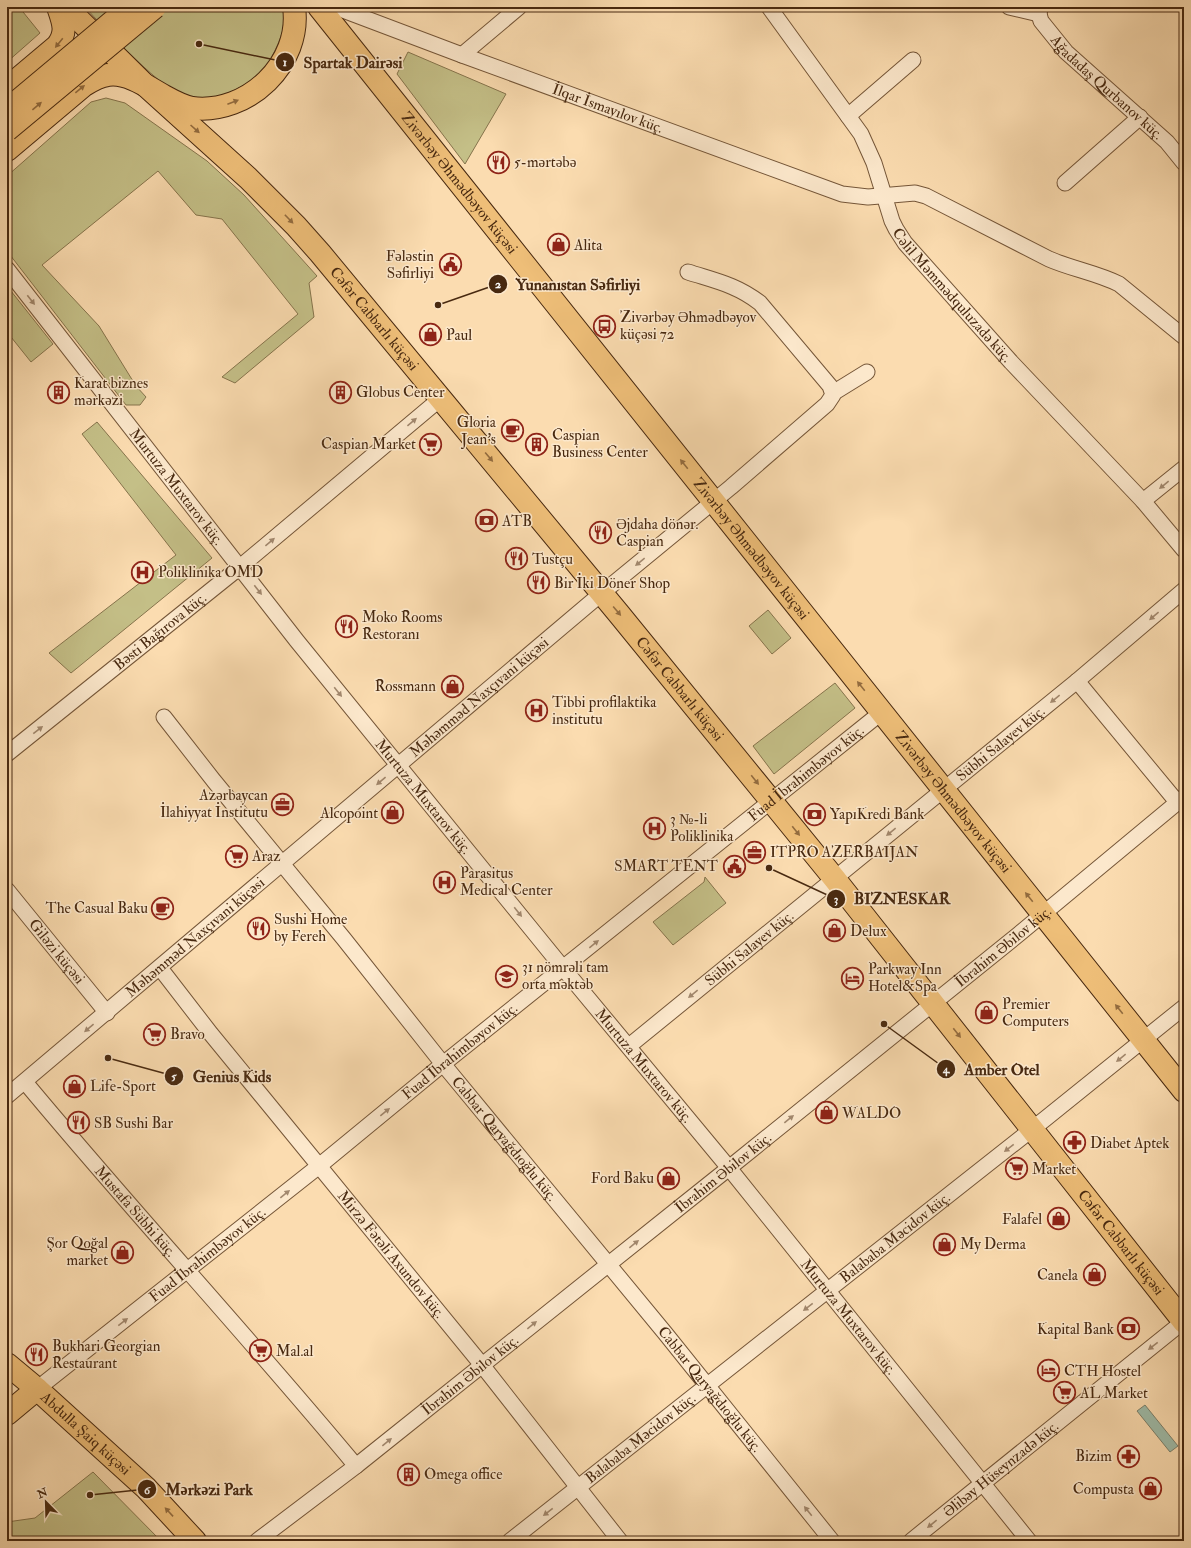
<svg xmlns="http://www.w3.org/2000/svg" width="1191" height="1548" font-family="'IM FELL Double Pica',serif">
<rect width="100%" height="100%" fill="#fbdcb0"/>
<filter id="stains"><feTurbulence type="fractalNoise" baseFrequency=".005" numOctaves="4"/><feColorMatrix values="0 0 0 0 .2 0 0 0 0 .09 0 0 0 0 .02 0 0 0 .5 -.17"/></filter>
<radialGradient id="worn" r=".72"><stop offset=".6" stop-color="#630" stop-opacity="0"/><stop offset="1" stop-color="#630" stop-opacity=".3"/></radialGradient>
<g fill="#c4bf87" stroke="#86744c">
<polygon points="7,7 19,7 40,33 7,62"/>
<path d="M85,7H284C288,27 276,50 266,67C260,77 247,83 237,89C224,96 205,101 190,99C165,94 104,28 85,7Z"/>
<polygon points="408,52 506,94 465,164 397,74"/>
<polygon points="106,98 125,103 207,161 244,195 317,276 309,283 314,317 235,383 222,377 298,314 222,219 196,215 158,171 42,265 99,326 136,386 146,397 140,405 126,405 7,251 7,176 91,102"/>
<polygon points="7,286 53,344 31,362 7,332"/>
<polygon points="97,422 212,558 71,673 49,653 176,555 82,434"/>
<polygon points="768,610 791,638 772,654 749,626"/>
<polygon points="835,683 855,708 774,774 753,746"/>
<polygon points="705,877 726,903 673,945 653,922 704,882"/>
<polygon points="93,1472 161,1541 7,1541 7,1522 35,1518"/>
</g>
<polygon fill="#9fbca9" stroke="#7c816c" points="1145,1405 1178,1446 1170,1452 1137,1411"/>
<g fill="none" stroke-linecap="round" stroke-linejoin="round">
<defs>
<g id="minor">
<path id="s1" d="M335,7L462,55L842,194L868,197L915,193L926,196L1049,259C1072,269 1097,273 1119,284L1184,337"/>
<path id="s2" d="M769,7L861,134L874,163L892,221L896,229L905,243L1011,362L1143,501L1184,550"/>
<polyline points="1009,7 1039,14"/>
<path id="s3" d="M1040,7L1039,14L1041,21L1066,52L1167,142L1184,163"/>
<polyline points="462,55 519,7"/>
<polyline points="848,116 913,60"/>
<polyline points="1065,183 1140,117"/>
<path id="s4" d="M7,269L297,641L563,968L729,1168L1029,1541"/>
<polyline points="833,393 867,372"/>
<polyline points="1143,501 1184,468"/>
<polyline points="1077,681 1177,802"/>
<path id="s5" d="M164,717L214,781L344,939L443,1064L665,1333L832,1541"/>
<path id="s6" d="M7,754L240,567L440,399"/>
<path id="s7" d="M7,890L107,1013"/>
<path id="s8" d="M160,968L211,1034L482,1365L620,1541"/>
<path id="s9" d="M629,1046L1077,681L1184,590"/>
<path id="s10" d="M25,1082C133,1212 248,1336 356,1466"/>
<path id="s11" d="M7,1096L602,593L731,487L827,404L833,395L830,386L760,303C737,285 716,281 688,272"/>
<path id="s12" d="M37,1389L319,1166L443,1064L882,712"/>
<path id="s13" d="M257,1541L356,1466L729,1168L1019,934L1184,797"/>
<path id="s14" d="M510,1541L1045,1119L1184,1007"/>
<path id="s15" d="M911,1541L1184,1321"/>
</g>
<g id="primary">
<path id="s16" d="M66,7L144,84L248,178L296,226L320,253L619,614L834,878L1184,1322"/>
<path id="s17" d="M319,7L1184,1091"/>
<path d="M7,88L57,46C68,32 63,22 58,7"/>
<path d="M7,150L83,86C91,81 98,76 108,75C127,72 148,87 164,96C173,101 182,106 192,108C248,115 302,63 294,7"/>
<path id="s18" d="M7,1364L37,1389L146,1488L195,1541"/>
<polyline points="7,1414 37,1389"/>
</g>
</defs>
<use href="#minor" stroke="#755638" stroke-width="17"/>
<use href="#primary" stroke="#482910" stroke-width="24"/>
<use href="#minor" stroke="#fce8cc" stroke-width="15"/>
<use href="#primary" stroke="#eebe78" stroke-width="22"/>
<defs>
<g id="primary-bridge">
<polyline points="7,110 130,7"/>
<polyline points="7,130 155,7"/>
</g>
</defs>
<use href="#primary-bridge" stroke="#482910" stroke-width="24" stroke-linecap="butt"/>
<use href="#primary-bridge" stroke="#eebe78" stroke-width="22"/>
</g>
<defs><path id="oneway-solid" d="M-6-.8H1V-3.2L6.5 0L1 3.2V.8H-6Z"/></defs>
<g fill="#936c3f">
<use href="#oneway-solid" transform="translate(59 43) rotate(129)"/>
<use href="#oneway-solid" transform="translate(80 89) rotate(-39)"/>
<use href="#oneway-solid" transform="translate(233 102) rotate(-21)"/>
<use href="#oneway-solid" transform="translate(37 106) rotate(-40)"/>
<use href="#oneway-solid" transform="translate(195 129) rotate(42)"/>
<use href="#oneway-solid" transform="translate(289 219) rotate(46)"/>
<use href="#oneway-solid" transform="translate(489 457) rotate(50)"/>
<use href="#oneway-solid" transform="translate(684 464) rotate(-129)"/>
<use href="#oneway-solid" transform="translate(617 611) rotate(50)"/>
<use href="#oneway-solid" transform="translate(861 686) rotate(-129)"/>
<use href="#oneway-solid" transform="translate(755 780) rotate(51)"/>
<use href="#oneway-solid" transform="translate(796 831) rotate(51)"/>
<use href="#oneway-solid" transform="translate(1029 897) rotate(-129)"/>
<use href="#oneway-solid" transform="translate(1119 1009) rotate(-129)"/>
<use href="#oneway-solid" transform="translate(957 1033) rotate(52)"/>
<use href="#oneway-solid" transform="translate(169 1512) rotate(-133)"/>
</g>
<g fill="#a2886e">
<use href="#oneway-solid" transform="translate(31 300) rotate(52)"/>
<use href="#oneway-solid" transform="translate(412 422) rotate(-40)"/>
<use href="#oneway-solid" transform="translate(1164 485) rotate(141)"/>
<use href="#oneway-solid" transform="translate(270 542) rotate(-40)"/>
<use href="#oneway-solid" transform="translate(640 562) rotate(141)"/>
<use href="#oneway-solid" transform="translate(258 590) rotate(52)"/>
<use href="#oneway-solid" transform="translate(1154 616) rotate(140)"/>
<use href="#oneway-solid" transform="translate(338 692) rotate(51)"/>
<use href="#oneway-solid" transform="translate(1055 699) rotate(141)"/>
<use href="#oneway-solid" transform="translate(38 730) rotate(-38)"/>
<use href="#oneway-solid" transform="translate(381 781) rotate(140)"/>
<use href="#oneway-solid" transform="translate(891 832) rotate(141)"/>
<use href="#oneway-solid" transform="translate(518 912) rotate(51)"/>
<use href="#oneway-solid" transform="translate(594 944) rotate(-39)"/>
<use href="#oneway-solid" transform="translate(693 994) rotate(141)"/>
<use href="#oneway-solid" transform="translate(89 1028) rotate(140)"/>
<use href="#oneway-solid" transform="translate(1121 1058) rotate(141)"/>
<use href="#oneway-solid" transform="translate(385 1112) rotate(-39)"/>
<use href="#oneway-solid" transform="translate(789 1119) rotate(-39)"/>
<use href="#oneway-solid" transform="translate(1009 1148) rotate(142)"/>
<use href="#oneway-solid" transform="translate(285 1194) rotate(-39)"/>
<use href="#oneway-solid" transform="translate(634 1244) rotate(-39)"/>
<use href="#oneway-solid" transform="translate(808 1307) rotate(142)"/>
<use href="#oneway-solid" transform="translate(123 1322) rotate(-38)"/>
<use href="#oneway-solid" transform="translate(532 1325) rotate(-39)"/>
<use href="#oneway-solid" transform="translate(1153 1346) rotate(142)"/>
<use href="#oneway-solid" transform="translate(387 1442) rotate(-39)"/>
<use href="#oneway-solid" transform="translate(808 1511) rotate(-129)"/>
<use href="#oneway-solid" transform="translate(548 1512) rotate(142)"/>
<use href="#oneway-solid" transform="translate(932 1524) rotate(141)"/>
</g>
<defs>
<symbol id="restaurant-ring" viewBox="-11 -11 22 22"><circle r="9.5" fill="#fce8cc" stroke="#8f2418" stroke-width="1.5"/><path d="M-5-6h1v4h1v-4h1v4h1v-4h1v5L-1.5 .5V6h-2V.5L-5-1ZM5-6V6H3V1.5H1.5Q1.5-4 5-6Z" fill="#8f2418"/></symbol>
<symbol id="shop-ring" viewBox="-11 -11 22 22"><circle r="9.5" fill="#fce8cc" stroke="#8f2418" stroke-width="1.5"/><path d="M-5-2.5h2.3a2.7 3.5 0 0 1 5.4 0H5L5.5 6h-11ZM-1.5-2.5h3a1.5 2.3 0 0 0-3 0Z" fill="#8f2418"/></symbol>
<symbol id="civic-ring" viewBox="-11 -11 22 22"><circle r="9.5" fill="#fce8cc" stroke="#8f2418" stroke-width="1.5"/><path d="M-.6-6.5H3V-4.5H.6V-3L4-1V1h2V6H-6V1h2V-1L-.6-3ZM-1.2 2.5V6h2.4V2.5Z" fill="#8f2418"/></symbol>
<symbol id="bus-ring" viewBox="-11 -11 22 22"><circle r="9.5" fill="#fce8cc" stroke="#8f2418" stroke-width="1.5"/><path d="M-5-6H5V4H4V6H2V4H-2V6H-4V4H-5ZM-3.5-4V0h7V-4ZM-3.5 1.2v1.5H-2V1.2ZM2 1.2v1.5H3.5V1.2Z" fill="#8f2418"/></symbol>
<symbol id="building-ring" viewBox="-11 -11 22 22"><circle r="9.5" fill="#fce8cc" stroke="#8f2418" stroke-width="1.5"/><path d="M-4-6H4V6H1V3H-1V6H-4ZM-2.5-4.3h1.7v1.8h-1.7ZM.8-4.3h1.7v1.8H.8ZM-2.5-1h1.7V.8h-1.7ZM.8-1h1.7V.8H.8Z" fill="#8f2418"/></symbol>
<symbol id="cafe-ring" viewBox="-11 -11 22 22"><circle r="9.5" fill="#fce8cc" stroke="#8f2418" stroke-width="1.5"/><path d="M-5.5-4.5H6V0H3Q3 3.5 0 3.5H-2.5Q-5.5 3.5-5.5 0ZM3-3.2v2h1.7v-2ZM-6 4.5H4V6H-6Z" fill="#8f2418"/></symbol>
<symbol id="supermarket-ring" viewBox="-11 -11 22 22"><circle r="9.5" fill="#fce8cc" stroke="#8f2418" stroke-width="1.5"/><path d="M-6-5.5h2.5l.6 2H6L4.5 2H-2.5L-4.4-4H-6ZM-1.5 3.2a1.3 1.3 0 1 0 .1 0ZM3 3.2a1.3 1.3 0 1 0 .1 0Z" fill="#8f2418"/></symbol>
<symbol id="bank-ring" viewBox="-11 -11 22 22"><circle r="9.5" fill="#fce8cc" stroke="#8f2418" stroke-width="1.5"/><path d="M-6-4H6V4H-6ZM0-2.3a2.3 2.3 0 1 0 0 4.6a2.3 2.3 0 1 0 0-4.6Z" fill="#8f2418"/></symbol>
<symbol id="hospital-ring" viewBox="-11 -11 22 22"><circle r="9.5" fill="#fce8cc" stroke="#8f2418" stroke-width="1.5"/><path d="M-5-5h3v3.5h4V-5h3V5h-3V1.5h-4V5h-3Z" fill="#8f2418"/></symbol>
<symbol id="office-ring" viewBox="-11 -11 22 22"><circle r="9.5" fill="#fce8cc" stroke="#8f2418" stroke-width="1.5"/><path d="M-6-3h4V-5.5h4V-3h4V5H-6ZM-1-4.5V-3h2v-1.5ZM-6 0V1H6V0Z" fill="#8f2418"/></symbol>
<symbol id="school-ring" viewBox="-11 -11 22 22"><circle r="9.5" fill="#fce8cc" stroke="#8f2418" stroke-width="1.5"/><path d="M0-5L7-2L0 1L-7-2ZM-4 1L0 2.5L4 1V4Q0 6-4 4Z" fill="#8f2418"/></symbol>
<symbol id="hotel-ring" viewBox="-11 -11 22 22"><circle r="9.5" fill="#fce8cc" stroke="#8f2418" stroke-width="1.5"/><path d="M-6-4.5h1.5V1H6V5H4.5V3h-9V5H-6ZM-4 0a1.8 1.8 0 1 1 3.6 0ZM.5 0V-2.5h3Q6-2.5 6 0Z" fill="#8f2418"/></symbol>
<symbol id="pharmacy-ring" viewBox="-11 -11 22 22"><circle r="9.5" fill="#fce8cc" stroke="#8f2418" stroke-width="1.5"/><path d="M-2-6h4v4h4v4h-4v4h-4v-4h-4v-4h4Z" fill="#8f2418"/></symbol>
</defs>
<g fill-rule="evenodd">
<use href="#restaurant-ring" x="486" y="150" width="25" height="25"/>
<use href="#shop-ring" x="546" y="232" width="25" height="25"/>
<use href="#civic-ring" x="438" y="252" width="25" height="25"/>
<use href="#bus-ring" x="592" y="314" width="25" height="25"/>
<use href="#shop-ring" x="418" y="322" width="25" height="25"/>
<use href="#building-ring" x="46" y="380" width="25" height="25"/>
<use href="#building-ring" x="328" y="380" width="25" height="25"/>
<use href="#cafe-ring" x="500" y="418" width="25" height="25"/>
<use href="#supermarket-ring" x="418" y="432" width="25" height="25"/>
<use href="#building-ring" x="524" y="432" width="25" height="25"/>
<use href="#bank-ring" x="474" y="508" width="25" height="25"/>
<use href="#restaurant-ring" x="588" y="520" width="25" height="25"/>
<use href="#restaurant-ring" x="504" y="546" width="25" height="25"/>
<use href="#hospital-ring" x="130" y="560" width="25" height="25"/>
<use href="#restaurant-ring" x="526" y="570" width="25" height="25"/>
<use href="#restaurant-ring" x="334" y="614" width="25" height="25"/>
<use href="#shop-ring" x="440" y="674" width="25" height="25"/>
<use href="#hospital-ring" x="524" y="698" width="25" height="25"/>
<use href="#office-ring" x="270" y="792" width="25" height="25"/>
<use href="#shop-ring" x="380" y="800" width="25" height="25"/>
<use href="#bank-ring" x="802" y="802" width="25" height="25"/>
<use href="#hospital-ring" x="642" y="816" width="25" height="25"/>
<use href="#office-ring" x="742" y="840" width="25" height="25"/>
<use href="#supermarket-ring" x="224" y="844" width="25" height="25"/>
<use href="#civic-ring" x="722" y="854" width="25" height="25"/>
<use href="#hospital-ring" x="432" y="870" width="25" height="25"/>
<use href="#cafe-ring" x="150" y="896" width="25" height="25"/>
<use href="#restaurant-ring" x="246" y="916" width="25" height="25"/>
<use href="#shop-ring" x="822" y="918" width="25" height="25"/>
<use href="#school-ring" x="494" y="964" width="25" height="25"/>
<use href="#hotel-ring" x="840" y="966" width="25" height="25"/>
<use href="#shop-ring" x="974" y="1000" width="25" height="25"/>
<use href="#supermarket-ring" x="142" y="1022" width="25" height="25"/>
<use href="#shop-ring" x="62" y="1074" width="25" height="25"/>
<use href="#shop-ring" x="814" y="1100" width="25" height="25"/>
<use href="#restaurant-ring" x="66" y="1110" width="25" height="25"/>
<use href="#pharmacy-ring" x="1062" y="1130" width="25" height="25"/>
<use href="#supermarket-ring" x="1004" y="1156" width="25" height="25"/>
<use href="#shop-ring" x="656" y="1166" width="25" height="25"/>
<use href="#shop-ring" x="1046" y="1206" width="25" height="25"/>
<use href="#shop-ring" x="932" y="1232" width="25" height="25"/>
<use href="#shop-ring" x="110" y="1240" width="25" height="25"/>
<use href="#shop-ring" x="1082" y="1262" width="25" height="25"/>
<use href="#bank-ring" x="1116" y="1316" width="25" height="25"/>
<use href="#supermarket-ring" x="248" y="1338" width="25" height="25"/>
<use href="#restaurant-ring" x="24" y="1342" width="25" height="25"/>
<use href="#hotel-ring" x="1036" y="1358" width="25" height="25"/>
<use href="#supermarket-ring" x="1052" y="1380" width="25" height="25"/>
<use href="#pharmacy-ring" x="1116" y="1444" width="25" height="25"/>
<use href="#building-ring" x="396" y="1462" width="25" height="25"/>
<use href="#shop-ring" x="1138" y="1476" width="25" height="25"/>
</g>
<g text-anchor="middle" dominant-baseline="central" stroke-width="3" stroke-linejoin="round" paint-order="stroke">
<g font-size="15" fill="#482910" stroke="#fce8cc">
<text stroke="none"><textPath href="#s3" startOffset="108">Ağadadaş Qurbanov küç.</textPath></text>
<text stroke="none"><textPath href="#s1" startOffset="291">İlqar İsmayılov küç.</textPath></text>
<text stroke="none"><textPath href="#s17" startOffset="225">Zivərbəy Əhmədbəyov küçəsi</textPath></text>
<text stroke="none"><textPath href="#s2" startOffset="345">Cəlil Məmmədquluzadə küç.</textPath></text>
<text stroke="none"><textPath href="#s16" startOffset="439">Cəfər Cabbarlı küçəsi</textPath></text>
<text stroke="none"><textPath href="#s4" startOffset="276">Murtuza Muxtarov küç.</textPath></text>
<text stroke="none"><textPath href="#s17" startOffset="693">Zivərbəy Əhmədbəyov küçəsi</textPath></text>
<text stroke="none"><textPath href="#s6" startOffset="196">Bəsti Bağırova küç.</textPath></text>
<text stroke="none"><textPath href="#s16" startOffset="919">Cəfər Cabbarlı küçəsi</textPath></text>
<text stroke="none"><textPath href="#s11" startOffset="618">Məhəmməd Naxçıvani küçəsi</textPath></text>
<text stroke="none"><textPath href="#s9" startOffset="479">Sübhi Salayev küç.</textPath></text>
<text stroke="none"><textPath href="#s12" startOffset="985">Fuad İbrahimbəyov küç.</textPath></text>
<text stroke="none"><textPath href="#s4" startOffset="672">Murtuza Muxtarov küç.</textPath></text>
<text stroke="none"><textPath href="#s17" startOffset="1017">Zivərbəy Əhmədbəyov küçəsi</textPath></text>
<text stroke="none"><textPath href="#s11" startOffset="246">Məhəmməd Naxçıvani küçəsi</textPath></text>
<text stroke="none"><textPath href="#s13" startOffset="954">İbrahim Əbilov küç.</textPath></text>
<text stroke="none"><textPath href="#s9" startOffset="155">Sübhi Salayev küç.</textPath></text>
<text stroke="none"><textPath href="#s7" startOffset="79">Giləzi küçəsi</textPath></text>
<text stroke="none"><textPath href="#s12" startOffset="541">Fuad İbrahimbəyov küç.</textPath></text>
<text stroke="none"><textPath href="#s4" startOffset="1020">Murtuza Muxtarov küç.</textPath></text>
<text stroke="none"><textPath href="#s5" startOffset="542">Cabbar Qaryağdıoğlu küç.</textPath></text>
<text stroke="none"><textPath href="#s13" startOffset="594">İbrahim Əbilov küç.</textPath></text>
<text stroke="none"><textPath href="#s10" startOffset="170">Mustafa Sübhi küç.</textPath></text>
<text stroke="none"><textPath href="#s14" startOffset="490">Balababa Məcidov küç.</textPath></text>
<text stroke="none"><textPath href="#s16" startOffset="1627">Cəfər Cabbarlı küçəsi</textPath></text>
<text stroke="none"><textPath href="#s8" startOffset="368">Mirzə Fətəli Axundov küç.</textPath></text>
<text stroke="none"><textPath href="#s12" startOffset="217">Fuad İbrahimbəyov küç.</textPath></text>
<text stroke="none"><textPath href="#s4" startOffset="1344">Murtuza Muxtarov küç.</textPath></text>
<text stroke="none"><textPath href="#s13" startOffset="270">İbrahim Əbilov küç.</textPath></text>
<text stroke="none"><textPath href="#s5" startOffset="866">Cabbar Qaryağdıoğlu küç.</textPath></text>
<text stroke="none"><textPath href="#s18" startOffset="105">Abdulla Şaiq küçəsi</textPath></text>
<text stroke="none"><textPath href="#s14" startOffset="166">Balababa Məcidov küç.</textPath></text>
<text stroke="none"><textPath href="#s15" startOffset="115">Əlibəy Hüseynzadə küç.</textPath></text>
</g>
<g font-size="15" fill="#482910" stroke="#fce8cc" text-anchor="start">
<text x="514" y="162">5-mərtəbə</text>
<text x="574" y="245">Alita</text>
<text x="434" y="256" text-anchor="end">Fələstin<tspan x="434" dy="17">Səfirliyi</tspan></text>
<text x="620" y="317">Zivərbəy Əhmədbəyov<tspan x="620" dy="17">küçəsi 72</tspan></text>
<text x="446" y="335">Paul</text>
<text x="74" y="383">Karat biznes<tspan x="74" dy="17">mərkəzi</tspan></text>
<text x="356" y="392">Globus Center</text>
<text x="496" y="422" text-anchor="end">Gloria<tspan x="496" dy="17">Jean's</tspan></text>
<text x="552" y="435">Caspian<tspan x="552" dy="17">Business Center</tspan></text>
<text x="416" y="444" text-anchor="end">Caspian Market</text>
<text x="502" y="521">ATB</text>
<text x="616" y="524">Əjdaha dönər.<tspan x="616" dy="17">Caspian</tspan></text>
<text x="532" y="559">Tustçu</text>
<text x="158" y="572">Poliklinika OMD</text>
<text x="554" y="583">Bir İki Döner Shop</text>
<text x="362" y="617">Moko Rooms<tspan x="362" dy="17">Restoranı</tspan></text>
<text x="436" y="686" text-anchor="end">Rossmann</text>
<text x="552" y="702">Tibbi profilaktika<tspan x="552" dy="17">institutu</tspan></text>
<text x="268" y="795" text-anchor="end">Azərbaycan<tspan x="268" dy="17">İlahiyyat İnstitutu</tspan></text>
<text x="378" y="813" text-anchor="end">Alcopoint</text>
<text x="830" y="814">YapıKredi Bank</text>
<text x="670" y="819">3 №-li<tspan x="670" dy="17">Poliklinika</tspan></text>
<text x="770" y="852">ITPRO AZERBAIJAN</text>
<text x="252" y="856">Araz</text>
<text x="718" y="866" text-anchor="end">SMART TENT</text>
<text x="460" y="873">Parasitus<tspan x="460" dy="17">Medical Center</tspan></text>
<text x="148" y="908" text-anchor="end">The Casual Baku</text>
<text x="274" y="919">Sushi Home<tspan x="274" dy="17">by Fereh</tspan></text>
<text x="850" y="931">Delux</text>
<text x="522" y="967">31 nömrəli tam<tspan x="522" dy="17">orta məktəb</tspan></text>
<text x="868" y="969">Parkway Inn<tspan x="868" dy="17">Hotel&amp;Spa</tspan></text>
<text x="1002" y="1004">Premier<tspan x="1002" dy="17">Computers</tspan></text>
<text x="170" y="1034">Bravo</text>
<text x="90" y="1086">Life-Sport</text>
<text x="842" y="1113">WALDO</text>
<text x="94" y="1123">SB Sushi Bar</text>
<text x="1090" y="1143">Diabet Aptek</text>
<text x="1032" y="1169">Market</text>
<text x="654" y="1178" text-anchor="end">Ford Baku</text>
<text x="1042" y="1219" text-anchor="end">Falafel</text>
<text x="108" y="1243" text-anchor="end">Şor Qoğal<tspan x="108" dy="17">market</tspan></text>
<text x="960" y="1244">My Derma</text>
<text x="1078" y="1275" text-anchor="end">Canela</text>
<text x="1114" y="1329" text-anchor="end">Kapital Bank</text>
<text x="52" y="1346">Bukhari Georgian<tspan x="52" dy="17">Restaurant</tspan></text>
<text x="276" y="1351">Mal.al</text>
<text x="1064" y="1371">CTH Hostel</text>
<text x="1080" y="1393">AL Market</text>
<text x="1112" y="1456" text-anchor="end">Bizim</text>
<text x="424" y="1474">Omega office</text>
<text x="1134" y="1489" text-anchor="end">Compusta</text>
</g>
</g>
<path fill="none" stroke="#482910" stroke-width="1.5" d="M199 44L285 62M438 305L498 284M769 868L836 899M884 1024L946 1069M108 1058L174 1076M90 1495L147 1489"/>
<g fill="#482910" stroke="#fce8cc" stroke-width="1.5">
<circle cx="199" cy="44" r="4"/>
<circle cx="438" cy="305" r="4"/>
<circle cx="769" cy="868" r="4"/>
<circle cx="884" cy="1024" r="4"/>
<circle cx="108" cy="1058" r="4"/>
<circle cx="90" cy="1495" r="4"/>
<circle cx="285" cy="62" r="10"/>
<circle cx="498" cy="284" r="10"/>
<circle cx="836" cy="899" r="10"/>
<circle cx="946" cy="1069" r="10"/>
<circle cx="174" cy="1076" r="10"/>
<circle cx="147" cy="1489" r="10"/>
</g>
<g font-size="12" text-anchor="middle" font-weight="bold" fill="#fff">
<text x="285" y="66">1</text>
<text x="498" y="288">2</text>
<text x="836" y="903">3</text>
<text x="946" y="1073">4</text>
<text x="174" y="1080">5</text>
<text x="147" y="1494">6</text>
</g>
<g font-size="16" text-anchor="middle" font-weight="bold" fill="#482910" stroke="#fce8cc" stroke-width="3" stroke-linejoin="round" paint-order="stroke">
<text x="353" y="68">Spartak Dairəsi</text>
<text x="578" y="290">Yunanıstan Səfirliyi</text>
<text x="902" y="904">BIZNESKAR</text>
<text x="1002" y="1075">Amber Otel</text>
<text x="232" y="1082">Genius Kids</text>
<text x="209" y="1495">Mərkəzi Park</text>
</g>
<rect width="1191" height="1548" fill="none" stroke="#fbdcb0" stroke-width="24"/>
<rect x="8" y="8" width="1175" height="1532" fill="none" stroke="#482910" stroke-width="2"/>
<rect x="12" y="12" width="1167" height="1524" fill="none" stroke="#482910"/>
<g transform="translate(46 1502) rotate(337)" stroke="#fce8cc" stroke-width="3" paint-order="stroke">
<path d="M0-3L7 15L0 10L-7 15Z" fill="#482910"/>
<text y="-6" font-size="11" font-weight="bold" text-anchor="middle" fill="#482910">N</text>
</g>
<rect width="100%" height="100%" filter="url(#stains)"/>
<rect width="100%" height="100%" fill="url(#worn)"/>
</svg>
